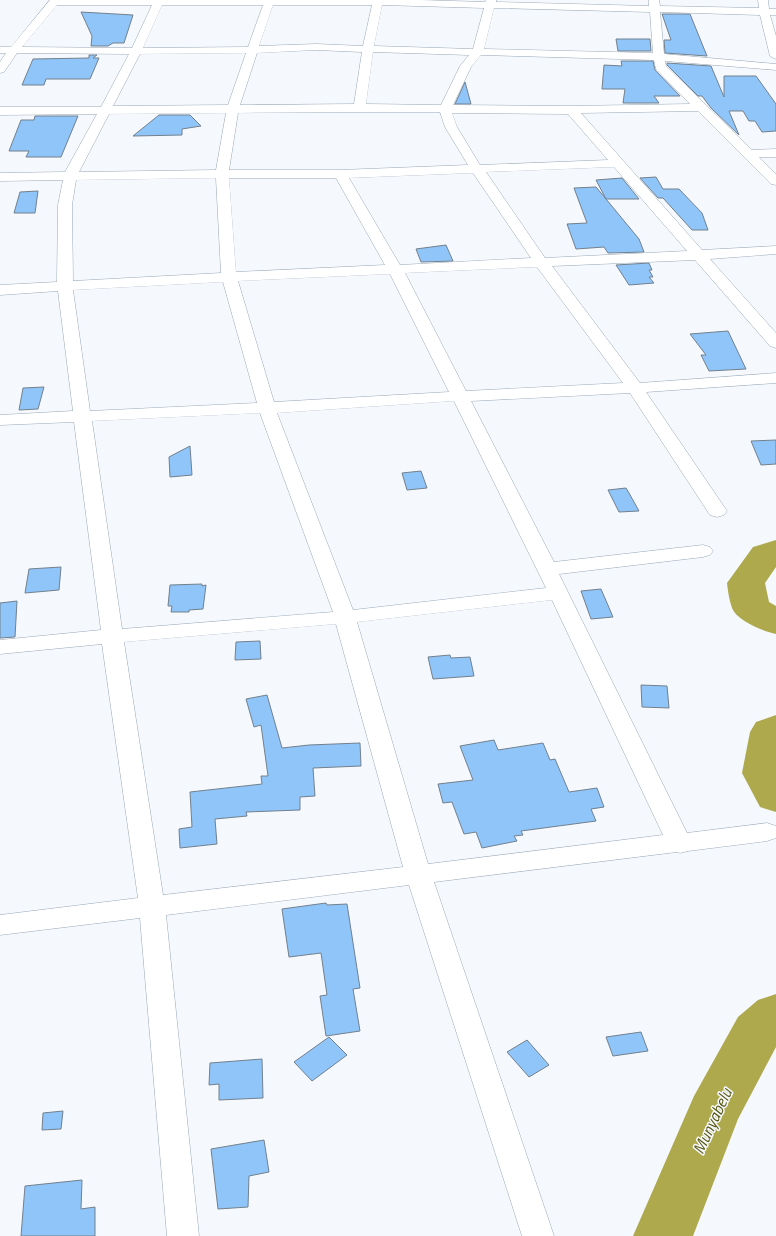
<svg xmlns="http://www.w3.org/2000/svg" width="776" height="1236" font-family="'Titillium Web',sans-serif">
<rect width="100%" height="100%" fill="#f5f8fc"/>
<g fill="none" stroke-linecap="round" stroke-linejoin="round">
<g fill="#aea94d" fill-rule="evenodd">
<path d="M776,540V567L765,583L769,602L776,606V634C763,631 737,621 732,608C729,600 728,591 727,583L753,547Z"/>
<polygon points="776,715 776,812 760,807 742,773 750,732 756,722"/>
<polygon points="776,994 776,1047 738,1119 693,1236 633,1236 694,1096 738,1017 758,1000"/>
</g>
</g>
<g fill="#8fc5f8" stroke="#72808e">
<polygon points="81,12 133,15 124,43 113,43 108,46 91,46 92,36"/>
<polygon points="662,14 690,14 707,56 665,53 664,40 671,40"/>
<polygon points="616,39 650,39 651,51 618,51"/>
<polygon points="89,55 97,55 93,58 99,58 90,79 46,79 44,85 22,85 33,59 89,58"/>
<polygon points="621,61 653,61 655,70 680,96 654,96 659,103 623,103 625,89 602,89 604,65 622,66"/>
<polygon points="667,63 711,66 724,97 724,76 756,76 776,104 776,131 762,132 755,121 749,121 743,111 729,111 739,135 711,108 702,96 698,96 667,65"/>
<polygon points="465,82 471,104 455,104"/>
<polygon points="159,115 190,115 201,126 182,129 182,135 133,136"/>
<polygon points="35,116 78,116 61,157 26,157 29,151 9,151 21,120 34,120"/>
<polygon points="656,177 663,189 679,189 702,213 708,230 692,230 663,198 658,198 640,178"/>
<polygon points="622,178 639,199 606,199 639,239 644,252 608,253 604,247 576,249 567,224 587,223 574,188 596,187 606,199 596,180"/>
<polygon points="38,191 35,213 14,213 20,192"/>
<polygon points="446,245 453,261 421,262 416,249"/>
<polygon points="649,263 652,270 649,270 653,277 649,277 654,283 629,285 616,265"/>
<polygon points="728,331 746,369 709,371 701,355 706,355 690,334"/>
<polygon points="44,387 38,409 19,410 23,388"/>
<polygon points="776,440 776,464 761,465 751,441"/>
<polygon points="190,446 192,475 170,477 169,457"/>
<polygon points="421,471 427,488 407,490 402,473"/>
<polygon points="626,488 629,493 639,511 619,512 608,490"/>
<polygon points="61,567 59,590 25,593 29,569"/>
<polygon points="202,584 202,586 206,585 203,609 189,610 189,612 171,612 172,606 168,606 170,585"/>
<polygon points="601,589 613,617 591,619 581,591"/>
<polygon points="17,601 15,637 0,638 0,603"/>
<polygon points="260,641 261,659 235,660 236,642"/>
<polygon points="450,655 451,658 470,657 474,676 433,679 428,657"/>
<polygon points="641,685 667,686 669,708 642,707"/>
<polygon points="267,695 282,748 309,745 360,743 361,766 313,768 315,796 300,797 300,810 246,812 247,816 215,819 217,844 180,848 179,829 192,827 190,792 262,784 261,776 268,776 261,725 254,727 246,699"/>
<polygon points="494,740 498,750 543,743 550,760 555,759 569,792 597,788 604,807 591,809 596,821 521,831 523,835 514,836 517,841 482,848 476,832 464,834 452,802 443,803 438,784 473,780 460,746"/>
<polygon points="326,903 327,905 347,904 360,988 353,989 360,1031 326,1036 320,996 327,995 321,953 289,957 282,909"/>
<polygon points="641,1032 648,1051 613,1056 606,1037"/>
<polygon points="329,1037 347,1055 312,1081 294,1062"/>
<polygon points="527,1040 549,1065 529,1077 507,1052"/>
<polygon points="262,1059 263,1098 219,1100 219,1084 209,1085 210,1063"/>
<polygon points="63,1111 61,1129 42,1130 43,1113"/>
<polygon points="264,1140 269,1172 249,1176 248,1207 218,1209 211,1149"/>
<polygon points="82,1180 81,1209 95,1207 95,1236 21,1236 25,1186"/>
</g>
<g fill="none" stroke-linecap="round" stroke-linejoin="round">
<defs>
<path id="minor" d="M50,0H420L485,2L486,0H496V2L649,6V0H659L660,6L759,8L758,0H768L769,9H776V15H770L776,36V59L770,56L760,15L660,12L664,54L776,64V70L665,61L666,66L752,150L776,149V157H759L776,174V185L771,184L698,111L581,113L702,250L776,246V254L710,259L776,333V348L770,346L695,260L552,266L640,383L776,373V383L646,392L727,511L724,515L717,517L710,515L630,393L471,401L554,562L703,545L710,547L713,551L710,555L703,557L559,574L687,833L767,823L776,826V838L767,841L688,851L680,853L677,852L434,882L554,1236H522L409,885L166,915L199,1236H167L140,918L0,935V915L138,898L102,644L0,654V640L101,630L74,422L0,425V415L73,411L58,291L0,295V285L57,282L58,205L63,180L0,181V173L65,172L97,114L0,115V107H101L129,54L17,53L4,72L0,73V62L6,53H0V47H11ZM57,5H152L132,48L22,47ZM162,5H263L248,47L143,48ZM273,5H372L363,46L316,44L259,46ZM382,5L484,8L473,49L374,46ZM494,8L650,12L653,53L484,49ZM316,50L362,52L354,104L240,105L257,53ZM373,52L469,55L460,66L441,105L366,104ZM246,53L228,105L113,106L140,54ZM481,55L654,60L656,69L690,104L571,106L453,105L471,67ZM359,112H440L445,127L468,165L340,170H229L238,113ZM226,113L216,170L79,172L109,114ZM452,113L568,114L608,160L480,165L457,127ZM614,167L687,251L545,258L486,172ZM473,173L531,258L400,265L349,178ZM216,178L221,273L73,281L72,205L76,180ZM229,178H336L385,265L236,272ZM537,267L623,383L466,391L405,273ZM390,274L449,392L274,402L238,281ZM223,282L257,403L90,411L73,290ZM454,401L546,588L353,610L277,413ZM260,413L333,612L122,629L92,421ZM552,600L663,835L428,864L357,622ZM336,624L403,867L163,895L124,642Z"/>
</defs>
<use href="#minor" stroke="#99a8b7" stroke-width="1"/>
<use href="#minor" fill="#fff" fill-rule="evenodd"/>
</g>
<g text-anchor="middle" dominant-baseline="central" stroke-width="3" stroke-linejoin="round" paint-order="stroke">
<g font-size="16" font-style="italic" fill="#59560f" stroke="#f5f8fc">
<text transform="translate(712 1121) rotate(-65)">Munyabelu</text>
</g>
</g>
</svg>
